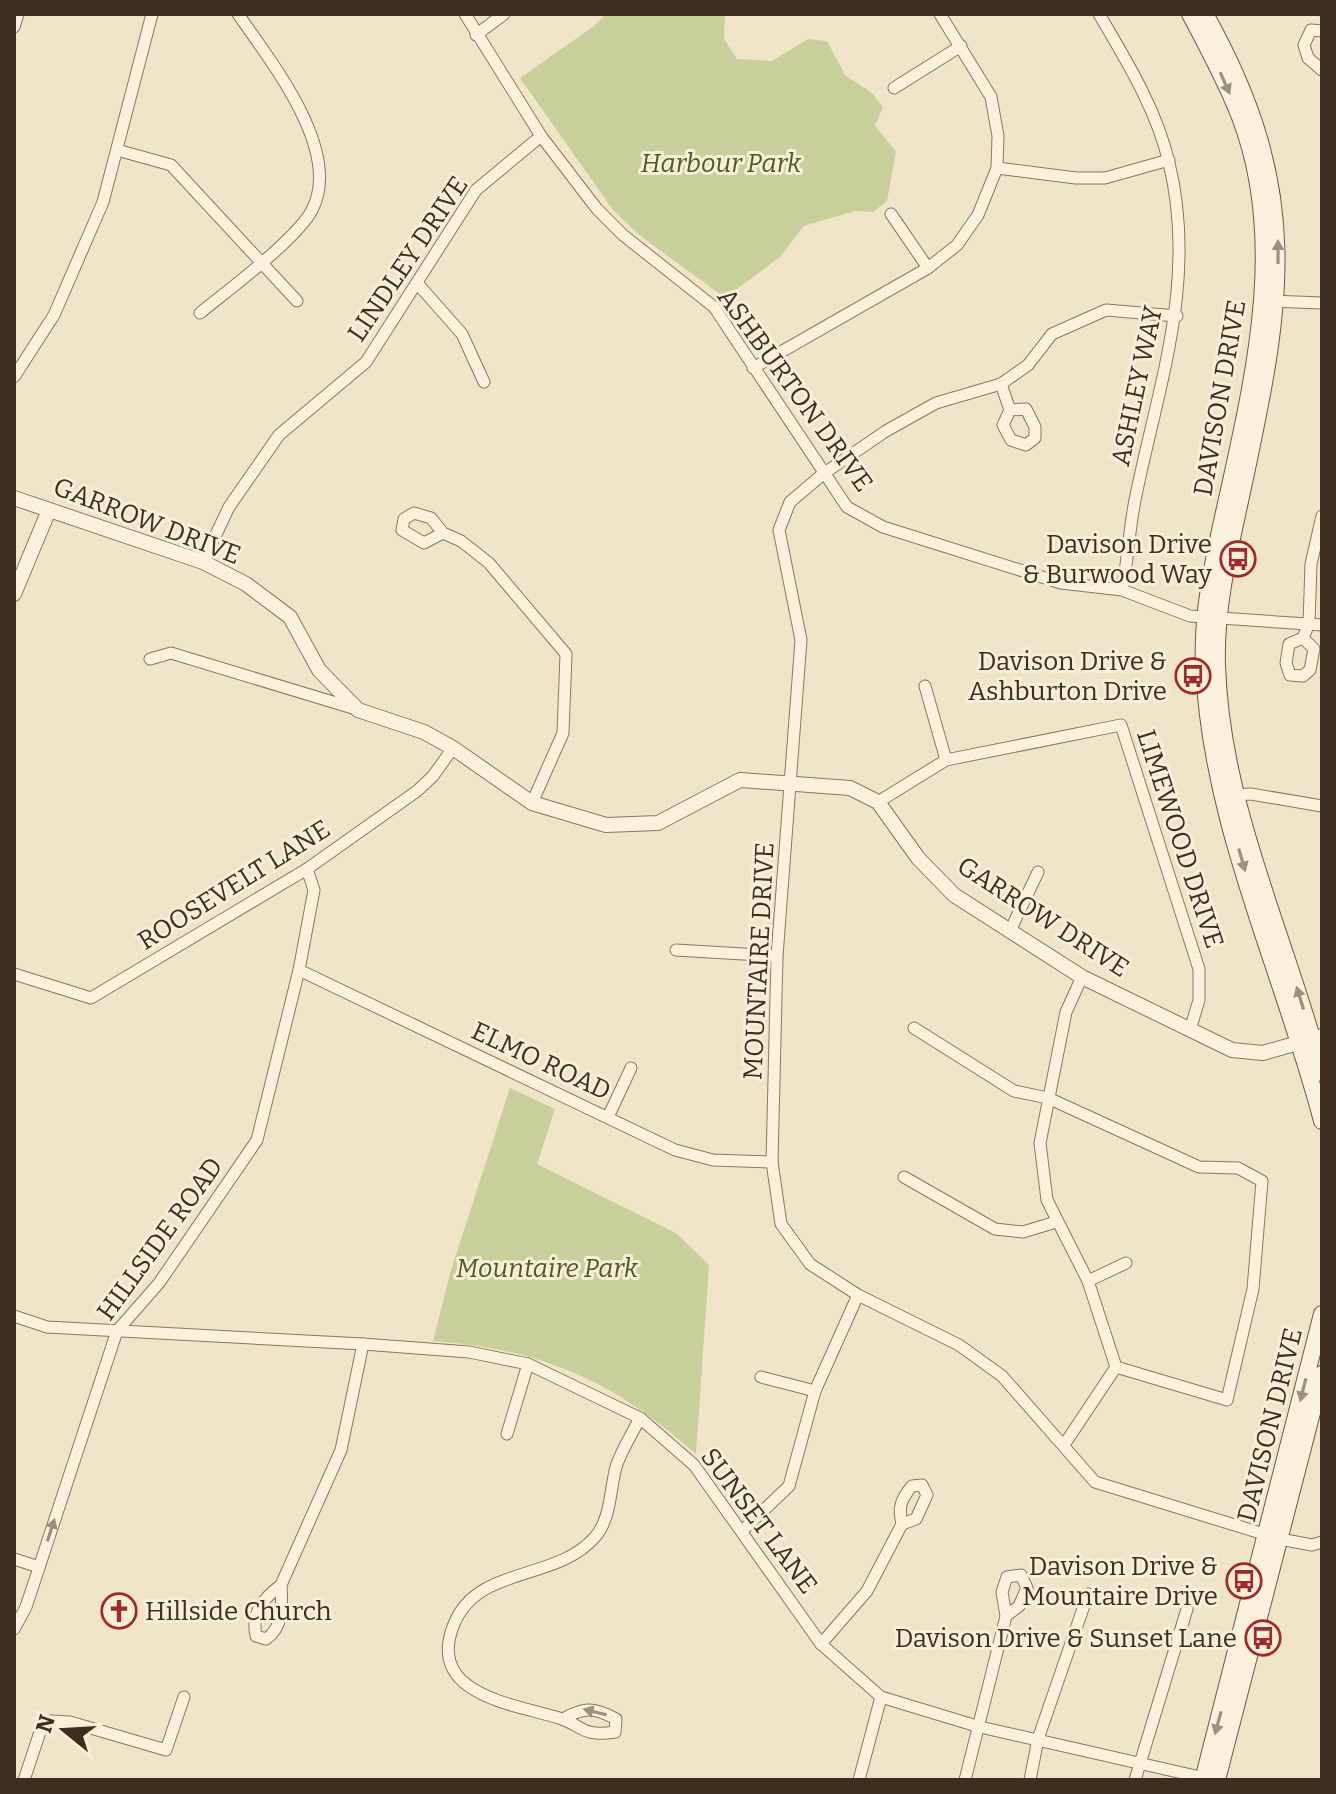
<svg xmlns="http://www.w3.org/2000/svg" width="1336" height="1794" font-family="Bitter,serif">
<rect width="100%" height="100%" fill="#f0e4c8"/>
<g fill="#c9cf9b">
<polygon points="606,14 725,14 724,39 737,59 772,61 808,39 827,41 845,75 872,93 883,107 875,126 896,151 887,201 873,212 855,211 804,226 780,257 725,298 638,234 613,210 520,78 594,26"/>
<path d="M510,1088L555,1109L537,1164L676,1233L709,1265L696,1454C612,1380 545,1350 433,1341L451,1270Z"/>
</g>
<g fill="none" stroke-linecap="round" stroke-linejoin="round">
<defs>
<g id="minor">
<polyline points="465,14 541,136 597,209 623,235 714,307 847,507 883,527 1061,583 1122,590 1190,616 1322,625"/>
<path d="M1099,14C1126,60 1157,110 1169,163C1198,281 1158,386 1135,500C1129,530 1128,560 1122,590"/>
<polyline points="14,27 18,14"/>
<polyline points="1322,31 1311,30 1304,45 1308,58 1322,70"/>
<polyline points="476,35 504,14"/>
<polyline points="894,88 961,46"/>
<polyline points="117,150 171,165 297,301"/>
<polyline points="997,168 1076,178 1105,178 1169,160"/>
<polyline points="891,214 928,268"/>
<polyline points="417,283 462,334 484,382"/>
<polyline points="1268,301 1322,303"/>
<path d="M200,313C227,291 297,239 312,210C343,151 271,62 238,14"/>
<polyline points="1177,316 1106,310 1052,334 1028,365 1001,384 936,403 886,431 823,474 790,502 779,530 801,640 777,956 772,1162 781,1224 810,1264 858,1295 959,1345 1002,1376 1095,1482 1280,1539 1312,1545 1322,1542"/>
<polyline points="753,368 928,268 957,245 978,215 997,168 998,136 991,97 940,14"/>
<polyline points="14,377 54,315 103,202 152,14"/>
<polyline points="1001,384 1010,410 1003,425 1011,440 1026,445 1035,438 1035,427 1026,409 1010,410"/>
<polyline points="443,533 424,543 402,530 404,519 414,513 431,518 443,533 461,541 489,563 566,654 563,733 532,803"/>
<polyline points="203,562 229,507 279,435 366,362 476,190 541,136"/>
<polyline points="1303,638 1314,649 1310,670 1303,676 1290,675 1286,663 1289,644 1303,638 1309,623 1311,564 1322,516"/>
<polyline points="150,659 171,653 356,709"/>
<polyline points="925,686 946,760"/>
<polyline points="1231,795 1251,794 1322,806"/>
<polyline points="878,802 946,760 1121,725 1199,969 1199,1000 1190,1030"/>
<polyline points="1010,931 1038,872"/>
<polyline points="676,950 777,956"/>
<polyline points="299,970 675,1150 713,1160 772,1162"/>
<polyline points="14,974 91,998 307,869 417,791 433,776 453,748"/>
<polyline points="914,1028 1014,1091 1048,1098 1199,1167 1238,1168 1262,1181 1253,1289 1227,1400 1116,1367"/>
<polyline points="608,1117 631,1068"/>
<polyline points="904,1177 995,1229 1023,1232 1056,1222"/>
<polyline points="1088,1281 1126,1263"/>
<polyline points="14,1316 47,1327 363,1344 469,1352 528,1364 640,1418 694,1465 821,1644 881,1697 980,1727 1209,1779"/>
<polyline points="761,1377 815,1391"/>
<polyline points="507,1434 528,1364"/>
<polyline points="1064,1445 1116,1367 1088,1281 1047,1200 1040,1143 1066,1012 1082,977"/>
<polyline points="742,1531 789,1486 815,1391 858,1295"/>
<polyline points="14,1559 39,1567"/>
<path d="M281,1585C263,1599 251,1612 256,1636L266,1639C284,1627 282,1604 281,1585L341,1450L363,1344"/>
<polyline points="14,1629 26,1607 117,1331 159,1283 257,1140 299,970 314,890 307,869"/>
<path d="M821,1644L867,1591L902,1524C898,1507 901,1499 912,1486L922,1485L927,1495L916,1519L902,1524"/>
<path d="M563,1719C584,1707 594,1707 616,1719L615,1732C581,1737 584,1726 559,1718C514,1704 425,1695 454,1624C478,1565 556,1582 595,1537C611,1519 610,1489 616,1467C621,1451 632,1434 640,1418"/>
<polyline points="24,1780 40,1732 51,1721 70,1722 166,1750 184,1697"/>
<polyline points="859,1780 881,1697"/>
<polyline points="965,1780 1006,1616 1002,1592 1007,1577 1021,1575 1027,1588 1019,1606 1006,1616"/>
<polyline points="1030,1780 1038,1739 1088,1594"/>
<polyline points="1135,1780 1187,1609"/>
</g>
<g id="tertiary">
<polyline points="14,498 203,562 246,584 290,617 319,670 358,710 424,732 453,748 532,803 606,825 658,823 740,780 850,788 878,802 918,858 954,895 1082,977 1232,1050 1263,1053 1322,1036"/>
<polyline points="14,594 49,510"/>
</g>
<g id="secondary">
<path d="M1190,14C1208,48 1226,81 1240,117C1285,234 1257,363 1231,481C1218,541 1201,604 1204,666C1210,823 1283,971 1322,1121"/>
<path d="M1205,14C1305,193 1283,301 1242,492C1230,548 1215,607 1217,665C1221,806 1287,939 1322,1073"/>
<polyline points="1203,1780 1322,1314"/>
<polyline points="1217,1780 1322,1374"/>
</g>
</defs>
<use href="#minor" stroke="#8d765c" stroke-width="13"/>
<use href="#tertiary" stroke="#8d765c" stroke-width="16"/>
<use href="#secondary" stroke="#6f573f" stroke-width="18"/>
<use href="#minor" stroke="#faf1dc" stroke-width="11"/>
<use href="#tertiary" stroke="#faf1dc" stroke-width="14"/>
<use href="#secondary" stroke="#faf1dc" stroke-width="16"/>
</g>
<defs><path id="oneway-solid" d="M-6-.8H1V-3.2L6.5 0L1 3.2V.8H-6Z" transform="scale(2)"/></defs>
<g fill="#9c907e">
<use href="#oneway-solid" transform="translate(1225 83) rotate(66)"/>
<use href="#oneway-solid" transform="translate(1278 252) rotate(-90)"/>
<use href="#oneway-solid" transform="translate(1242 860) rotate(74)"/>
<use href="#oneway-solid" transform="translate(1300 998) rotate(-107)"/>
<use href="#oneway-solid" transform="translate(1303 1390) rotate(104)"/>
<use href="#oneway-solid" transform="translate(51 1530) rotate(-72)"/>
<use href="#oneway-solid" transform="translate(595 1712) rotate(-166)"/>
<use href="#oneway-solid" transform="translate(1218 1723) rotate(105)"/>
</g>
<defs>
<symbol id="bus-ring" viewBox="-11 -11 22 22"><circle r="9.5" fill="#f7eed8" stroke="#9e2a2b" stroke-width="1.5"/><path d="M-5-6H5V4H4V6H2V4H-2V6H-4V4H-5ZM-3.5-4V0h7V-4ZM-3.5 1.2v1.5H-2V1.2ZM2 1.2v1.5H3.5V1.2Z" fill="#9e2a2b"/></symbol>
<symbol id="church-ring" viewBox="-11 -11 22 22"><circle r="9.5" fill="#f7eed8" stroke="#9e2a2b" stroke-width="1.5"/><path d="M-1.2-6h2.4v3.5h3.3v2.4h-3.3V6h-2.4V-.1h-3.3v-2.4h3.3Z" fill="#9e2a2b"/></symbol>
</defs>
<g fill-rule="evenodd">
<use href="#bus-ring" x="1218" y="539" width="40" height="40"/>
<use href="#bus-ring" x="1173" y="656" width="40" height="40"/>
<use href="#bus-ring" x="1224" y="1561" width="40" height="40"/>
<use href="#church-ring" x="99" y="1591" width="40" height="40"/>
<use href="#bus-ring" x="1243" y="1618" width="40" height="40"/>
</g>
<g text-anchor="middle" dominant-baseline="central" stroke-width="6" stroke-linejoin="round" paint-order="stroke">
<g font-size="26" font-style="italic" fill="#4d5a26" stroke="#f7eed8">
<text x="721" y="163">Harbour Park</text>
<text x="547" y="1268">Mountaire Park</text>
</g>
<g font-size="26" fill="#3d2e20" stroke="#f7eed8">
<text transform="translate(408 259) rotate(-56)">LINDLEY DRIVE</text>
<text transform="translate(1137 386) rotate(-78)">ASHLEY WAY</text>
<text transform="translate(795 390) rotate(54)">ASHBURTON DRIVE</text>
<text transform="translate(1220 398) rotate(-80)">DAVISON DRIVE</text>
<text transform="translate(147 521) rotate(21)">GARROW DRIVE</text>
<text transform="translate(1180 839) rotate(72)">LIMEWOOD DRIVE</text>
<text transform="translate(234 885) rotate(-32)">ROOSEVELT LANE</text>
<text transform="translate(1043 917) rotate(33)">GARROW DRIVE</text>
<text transform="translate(759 961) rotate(-87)">MOUNTAIRE DRIVE</text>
<text transform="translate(541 1061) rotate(25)">ELMO ROAD</text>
<text transform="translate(160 1239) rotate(-54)">HILLSIDE ROAD</text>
<text transform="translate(1270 1425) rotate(-76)">DAVISON DRIVE</text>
<text transform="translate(759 1521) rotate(53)">SUNSET LANE</text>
</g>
<g font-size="26" fill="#3d2e20" stroke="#f7eed8" text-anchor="end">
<text x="1212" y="544">Davison Drive<tspan x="1212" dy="30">&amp; Burwood Way</tspan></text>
<text x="1167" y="661">Davison Drive &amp;<tspan x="1167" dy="30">Ashburton Drive</tspan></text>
<text x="1218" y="1566">Davison Drive &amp;<tspan x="1218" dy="30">Mountaire Drive</tspan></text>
<text x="145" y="1611" text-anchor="start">Hillside Church</text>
<text x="1237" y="1638">Davison Drive &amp; Sunset Lane</text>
</g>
</g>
<rect width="1336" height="1794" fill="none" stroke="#3d2e20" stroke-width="32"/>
<g transform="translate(64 1730) rotate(288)" stroke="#f7eed8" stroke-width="6" paint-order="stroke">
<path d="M0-6L14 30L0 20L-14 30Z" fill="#3d2e20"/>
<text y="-12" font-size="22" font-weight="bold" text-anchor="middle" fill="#3d2e20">N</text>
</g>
</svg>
